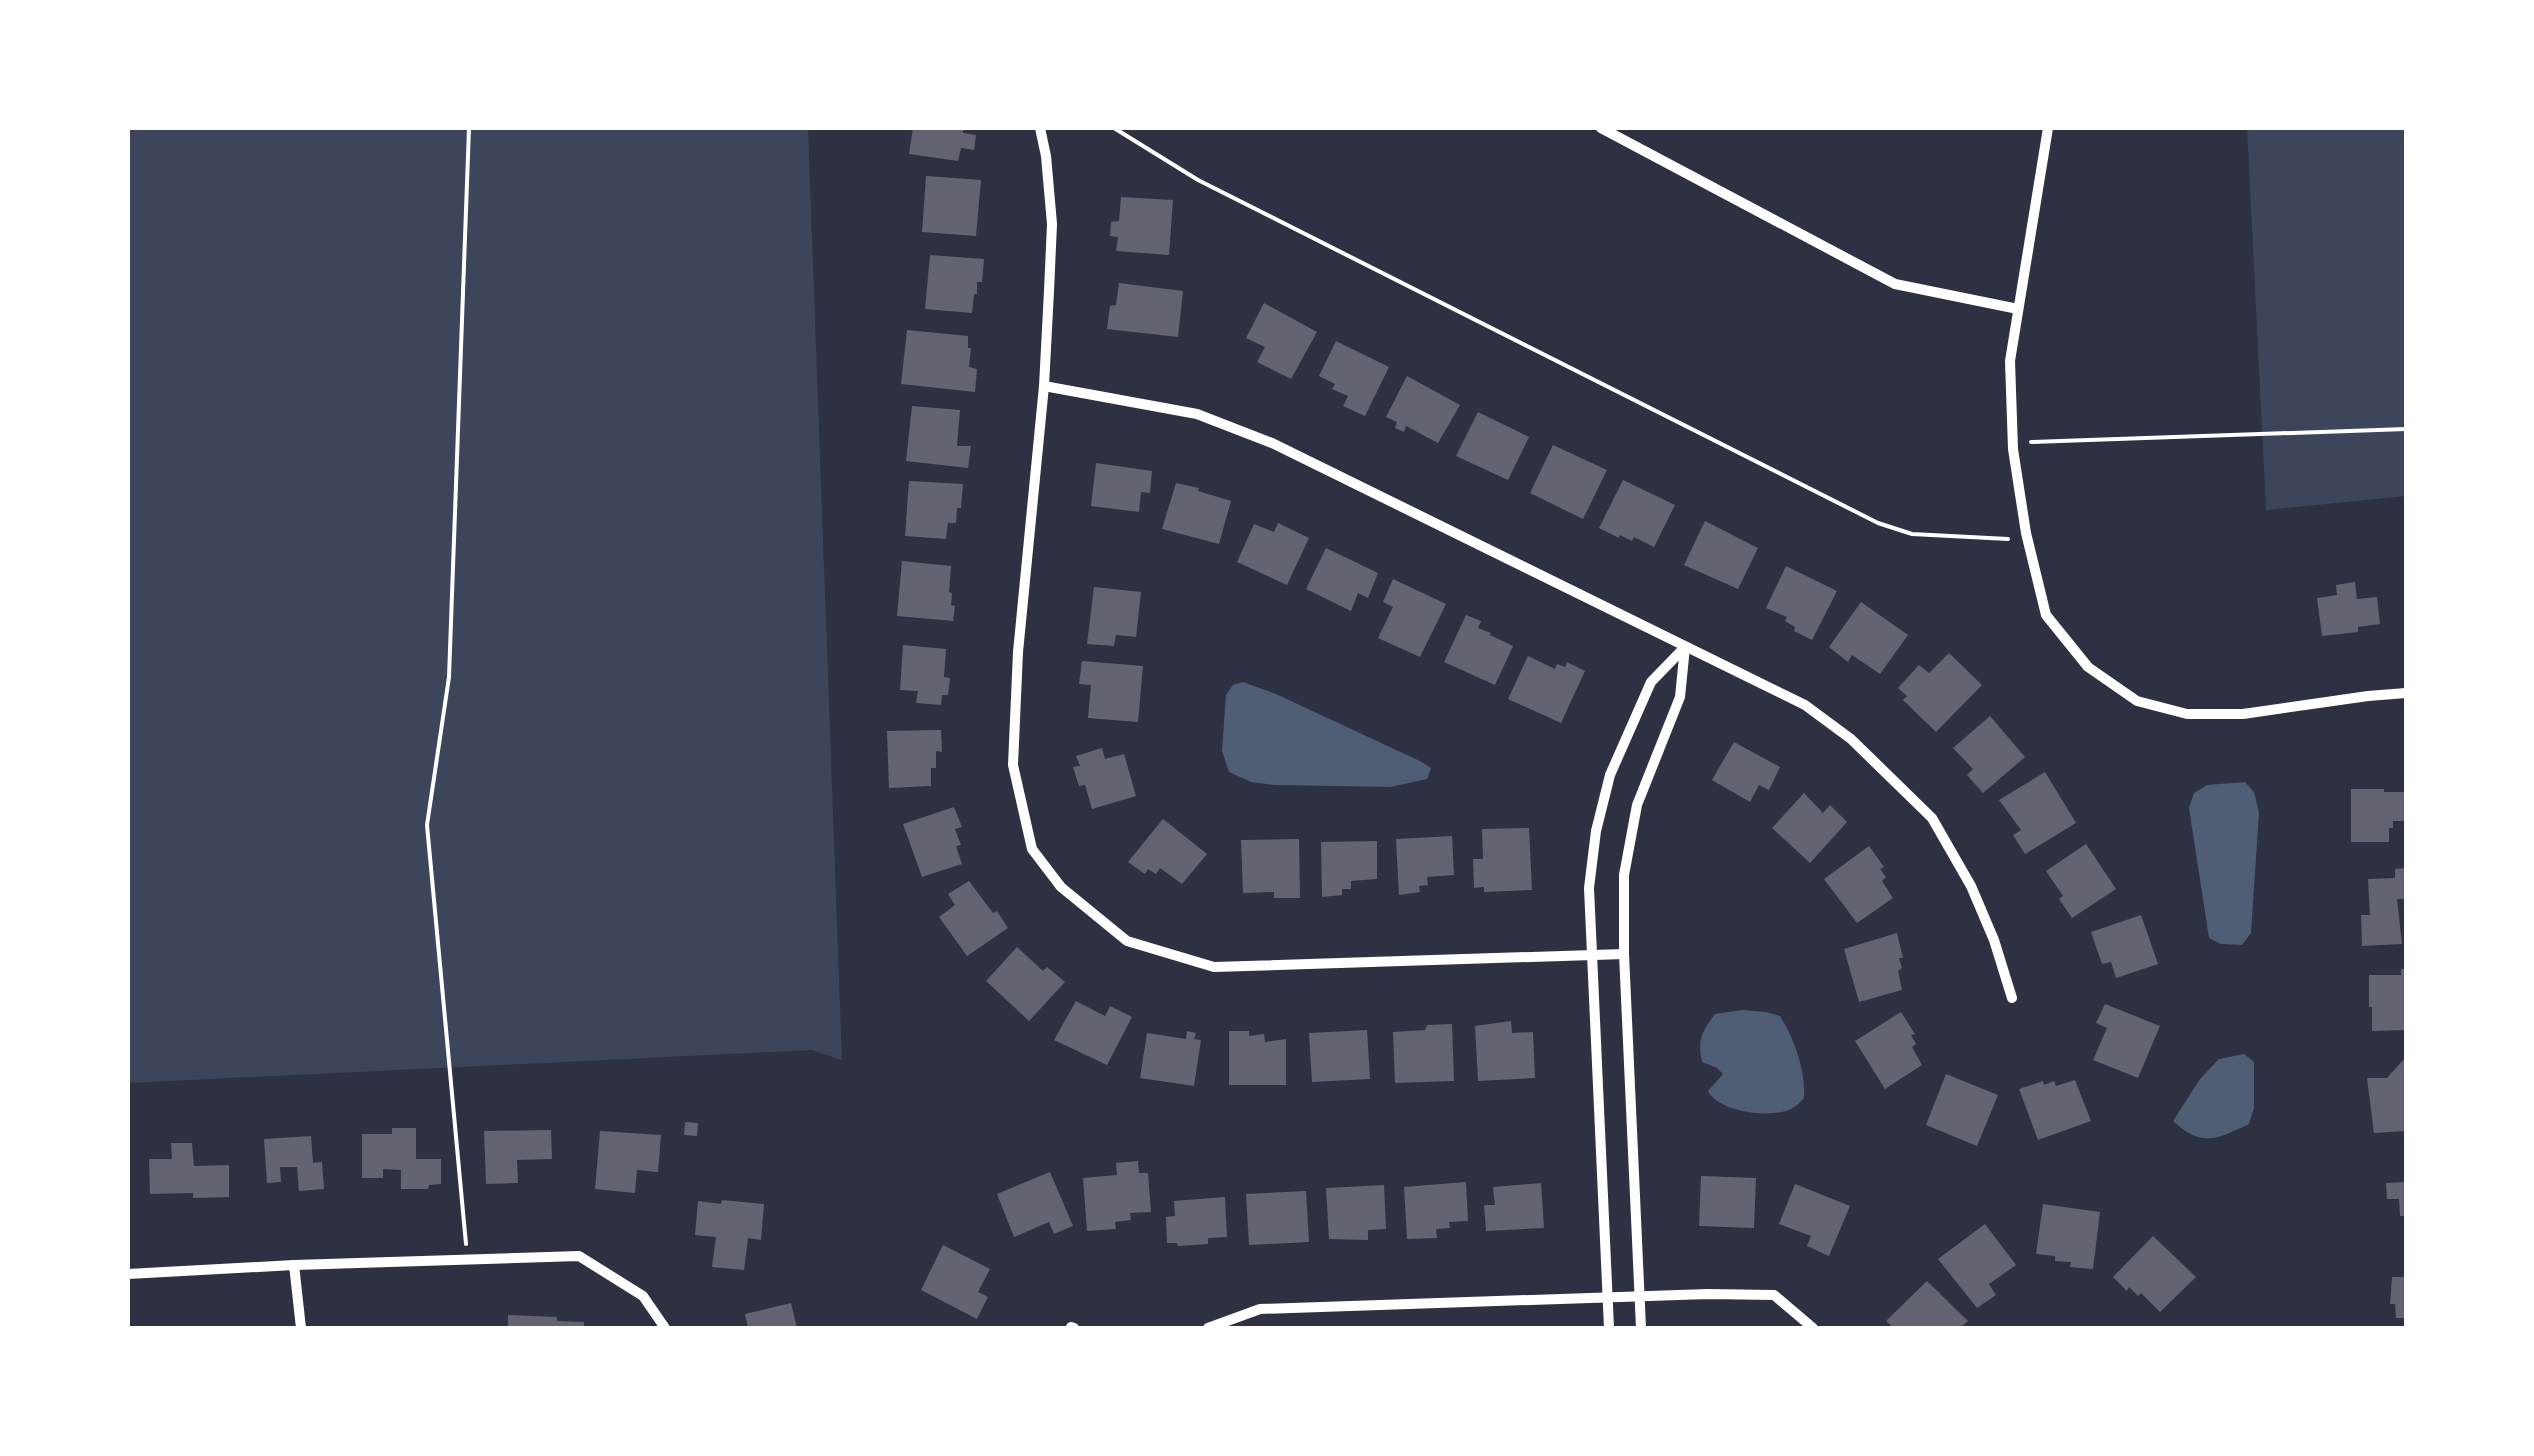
<svg xmlns="http://www.w3.org/2000/svg" width="2534" height="1456" font-family="'Exo 2',sans-serif">
<rect width="100%" height="100%" fill="#2d3142"/>
<g fill="#3c4559">
<polygon points="128,128 808,128 842,1060 812,1050 128,1083"/>
<polygon points="2247,128 2406,128 2406,496 2266,510"/>
</g>
<g fill="#4f5d75">
<polygon points="1243,682 1276,694 1422,762 1431,768 1427,779 1390,787 1274,785 1251,782 1229,772 1222,751 1226,695 1233,685"/>
<polygon points="2245,782 2254,792 2259,813 2251,933 2242,945 2221,944 2209,938 2189,808 2194,793 2207,785"/>
<path d="M1742,1010L1766,1012L1780,1016C1794,1038 1806,1071 1804,1098C1800,1102 1796,1107 1791,1109C1771,1119 1718,1112 1708,1091L1723,1074L1717,1068L1702,1062C1697,1039 1702,1032 1715,1014Z"/>
<path d="M2244,1054L2254,1062V1108L2249,1124C2217,1139 2202,1148 2173,1121L2200,1079L2219,1059Z"/>
</g>
<g fill="#626471">
<polygon points="913,128 964,128 963,133 976,135 974,150 961,148 958,161 909,154"/>
<polygon points="926,176 981,180 976,236 922,232"/>
<polygon points="1121,197 1173,200 1169,255 1116,251 1118,237 1110,236 1111,222 1119,221"/>
<polygon points="930,255 984,259 982,282 977,282 977,294 974,294 972,313 925,309"/>
<polygon points="1119,283 1183,291 1178,337 1107,329 1110,306 1116,305"/>
<polygon points="1264,303 1317,332 1291,379 1257,362 1265,347 1246,338"/>
<polygon points="907,330 968,336 968,348 971,348 969,367 977,369 975,392 901,384"/>
<polygon points="1336,341 1389,367 1365,416 1343,406 1348,396 1332,389 1335,384 1319,376"/>
<polygon points="1407,376 1460,405 1438,443 1406,426 1404,432 1395,428 1397,422 1386,417"/>
<polygon points="912,406 960,410 957,446 971,446 968,468 906,461"/>
<polygon points="1478,412 1529,437 1508,480 1456,456"/>
<polygon points="1553,445 1607,470 1583,519 1530,493"/>
<polygon points="1096,463 1152,471 1150,493 1141,492 1139,512 1091,506"/>
<polygon points="1623,480 1675,505 1654,547 1634,537 1632,541 1620,535 1619,538 1599,528"/>
<polygon points="909,481 963,484 961,508 957,508 956,523 948,523 946,539 905,536"/>
<polygon points="1176,483 1199,488 1198,491 1231,501 1219,544 1162,529"/>
<polygon points="1705,521 1758,548 1738,589 1684,565"/>
<polygon points="1278,523 1309,538 1287,585 1237,562 1254,524 1274,532"/>
<polygon points="1326,548 1378,573 1368,598 1358,593 1351,611 1306,589"/>
<polygon points="902,561 951,566 949,592 952,593 951,605 955,606 953,621 897,616"/>
<polygon points="1786,566 1837,591 1812,640 1794,631 1795,627 1785,621 1787,617 1766,608"/>
<polygon points="1393,579 1446,604 1420,657 1378,638 1393,607 1383,602"/>
<polygon points="2355,582 2357,599 2377,597 2380,624 2358,627 2358,632 2322,636 2317,598 2337,595 2336,585"/>
<polygon points="1094,587 1141,592 1136,637 1116,635 1114,646 1087,644"/>
<polygon points="1861,602 1908,635 1880,674 1852,655 1848,662 1829,647"/>
<polygon points="1466,615 1481,621 1478,628 1491,633 1490,635 1513,646 1495,685 1444,662"/>
<polygon points="903,645 946,649 944,677 950,678 948,695 942,695 941,705 916,703 918,691 900,690"/>
<polygon points="1949,653 1982,685 1936,732 1903,700 1907,696 1898,688 1919,665 1929,673"/>
<polygon points="1528,656 1555,669 1557,664 1565,667 1567,662 1585,671 1561,723 1508,699"/>
<polygon points="1082,661 1143,666 1138,722 1088,718 1091,685 1079,684"/>
<polygon points="1990,716 2025,757 1983,793 1967,775 1973,769 1953,748"/>
<polygon points="941,730 942,752 936,751 936,768 931,768 931,786 889,788 887,731"/>
<polygon points="1734,742 1780,767 1769,790 1759,785 1750,802 1712,780"/>
<polygon points="1102,748 1105,759 1124,754 1136,796 1092,809 1085,785 1079,786 1073,767 1080,766 1076,756"/>
<polygon points="2045,772 2076,823 2025,854 2013,835 2021,830 1999,800"/>
<polygon points="2351,789 2384,789 2384,792 2406,792 2406,821 2393,821 2393,828 2389,828 2389,842 2351,842"/>
<polygon points="1804,793 1823,813 1830,805 1847,822 1810,863 1772,828"/>
<polygon points="954,807 962,827 955,829 961,845 956,846 962,864 922,877 903,824"/>
<polygon points="1163,819 1207,854 1182,884 1160,868 1156,874 1148,869 1145,874 1128,862"/>
<polygon points="1529,828 1532,890 1484,892 1484,887 1474,888 1473,859 1483,859 1482,829"/>
<polygon points="1452,836 1454,875 1427,877 1428,885 1419,886 1420,892 1399,895 1396,839"/>
<polygon points="1299,839 1300,898 1274,898 1274,892 1243,893 1241,840"/>
<polygon points="1377,841 1377,879 1351,881 1351,889 1342,889 1342,895 1322,897 1321,842"/>
<polygon points="2086,844 2116,889 2072,918 2059,899 2063,896 2046,871"/>
<polygon points="1869,846 1884,867 1880,869 1886,877 1882,881 1893,898 1857,923 1824,879"/>
<polygon points="2406,868 2406,899 2397,899 2402,944 2362,946 2361,915 2370,915 2368,879 2395,878 2395,869"/>
<polygon points="969,881 993,913 997,911 1008,928 967,956 939,917 955,905 948,894"/>
<polygon points="2141,915 2158,964 2116,978 2111,962 2102,964 2091,932"/>
<polygon points="1897,933 1903,958 1899,958 1902,968 1898,971 1902,990 1859,1002 1844,949"/>
<polygon points="1017,947 1043,971 1047,967 1065,982 1029,1021 986,981"/>
<polygon points="2401,969 2406,969 2406,1030 2372,1031 2372,1007 2369,1007 2369,975 2401,975"/>
<polygon points="1076,1001 1105,1016 1110,1006 1132,1017 1107,1065 1054,1040"/>
<polygon points="2105,1004 2160,1026 2138,1078 2093,1060 2107,1028 2096,1023"/>
<polygon points="1901,1012 1915,1034 1911,1035 1916,1044 1912,1047 1922,1065 1885,1089 1855,1041"/>
<polygon points="1511,1021 1512,1033 1533,1032 1535,1078 1478,1081 1475,1026"/>
<polygon points="1452,1024 1454,1081 1395,1083 1393,1032 1425,1030 1427,1025"/>
<polygon points="1367,1030 1370,1079 1312,1082 1309,1033"/>
<polygon points="1187,1031 1196,1033 1194,1039 1201,1040 1194,1086 1140,1078 1147,1033 1186,1039"/>
<polygon points="1229,1031 1249,1031 1249,1036 1264,1034 1265,1042 1286,1039 1286,1085 1229,1085"/>
<polygon points="2406,1057 2406,1131 2374,1133 2367,1078 2387,1078"/>
<polygon points="1946,1074 1998,1095 1977,1146 1926,1125"/>
<polygon points="2075,1080 2091,1121 2038,1140 2019,1089 2043,1081 2044,1085 2054,1081 2056,1086"/>
<polygon points="685,1122 698,1123 697,1136 684,1135"/>
<polygon points="392,1128 416,1128 416,1159 441,1159 441,1184 429,1185 428,1189 401,1189 401,1170 383,1169 383,1178 362,1178 362,1134 392,1134"/>
<polygon points="551,1130 552,1159 517,1160 518,1183 486,1184 484,1131"/>
<polygon points="600,1131 661,1135 658,1172 637,1170 635,1193 595,1189"/>
<polygon points="311,1136 313,1163 322,1162 324,1189 299,1191 297,1167 280,1167 281,1182 267,1183 264,1139"/>
<polygon points="171,1143 192,1143 194,1166 229,1165 229,1197 193,1198 193,1193 150,1194 149,1159 172,1159"/>
<polygon points="1138,1161 1139,1173 1148,1173 1151,1212 1130,1213 1131,1220 1115,1222 1116,1229 1087,1231 1083,1178 1117,1175 1116,1163"/>
<polygon points="1050,1172 1073,1226 1054,1234 1049,1222 1014,1237 997,1194"/>
<polygon points="1701,1176 1756,1178 1754,1228 1699,1226"/>
<polygon points="1466,1182 1468,1221 1449,1222 1450,1228 1436,1229 1437,1238 1407,1239 1404,1187"/>
<polygon points="2406,1182 2406,1216 2400,1216 2399,1199 2387,1199 2386,1183"/>
<polygon points="1541,1183 1544,1228 1486,1231 1484,1205 1495,1205 1493,1187"/>
<polygon points="1795,1184 1850,1206 1829,1256 1807,1246 1811,1236 1779,1224"/>
<polygon points="1384,1185 1386,1229 1368,1230 1368,1240 1329,1239 1326,1188"/>
<polygon points="1306,1191 1309,1242 1249,1245 1246,1194"/>
<polygon points="1225,1197 1227,1237 1208,1238 1208,1244 1178,1246 1177,1243 1167,1243 1166,1217 1175,1216 1174,1201"/>
<polygon points="722,1200 764,1204 761,1240 748,1238 744,1270 712,1267 716,1237 695,1235 698,1201 721,1204"/>
<polygon points="2043,1204 2100,1212 2093,1269 2070,1267 2071,1262 2055,1261 2055,1256 2036,1254"/>
<polygon points="1985,1224 2016,1265 1989,1284 1996,1295 1977,1308 1938,1259"/>
<polygon points="2153,1236 2196,1277 2160,1312 2141,1293 2138,1296 2129,1287 2127,1291 2113,1277"/>
<polygon points="943,1245 990,1269 978,1292 988,1297 977,1319 921,1290"/>
<polygon points="2392,1277 2406,1277 2406,1318 2396,1318 2395,1304 2390,1304"/>
<polygon points="1927,1281 1968,1321 1960,1328 1894,1328 1886,1321"/>
<polygon points="791,1303 797,1328 748,1328 745,1314"/>
<polygon points="508,1315 557,1317 557,1321 584,1322 584,1328 508,1328"/>
</g>
<g fill="none" stroke-linecap="round" stroke-linejoin="round">
<g stroke="#fff" stroke-width="4">
<polyline points="1114,128 1198,180 1878,523 1912,534 2008,539"/>
<polyline points="2031,442 2406,429"/>
<polyline points="466,1244 427,825 449,677 469,128"/>
</g>
<g stroke="#fff" stroke-width="10">
<polyline points="1040,128 1046,156 1052,224 1049,291 1044,386 1018,652 1013,765 1032,849 1061,887 1127,941 1214,967 1624,954"/>
<polyline points="1601,128 1895,284 2018,309"/>
<polyline points="2048,128 2010,361 2013,449 2026,533 2046,615 2088,667 2137,701 2187,714 2243,714 2368,696 2406,693"/>
<polyline points="1044,386 1197,414 1272,443 1805,705 1851,739 1932,818 1971,886 1994,940 2012,998"/>
<polyline points="294,1265 301,1328"/>
<polyline points="128,1274 294,1265 579,1256 643,1296 665,1328"/>
<polyline points="1071,1327 1074,1328"/>
<polyline points="1208,1328 1260,1309 1708,1294 1774,1295 1813,1328"/>
<polyline points="1609,1328 1589,888 1596,831 1610,775 1651,682 1685,647"/>
<polyline points="1641,1328 1624,954 1624,875 1637,805 1680,697 1685,647"/>
</g>
</g>
<rect width="2534" height="1456" fill="none" stroke="#ffffff" stroke-width="260"/>
</svg>
